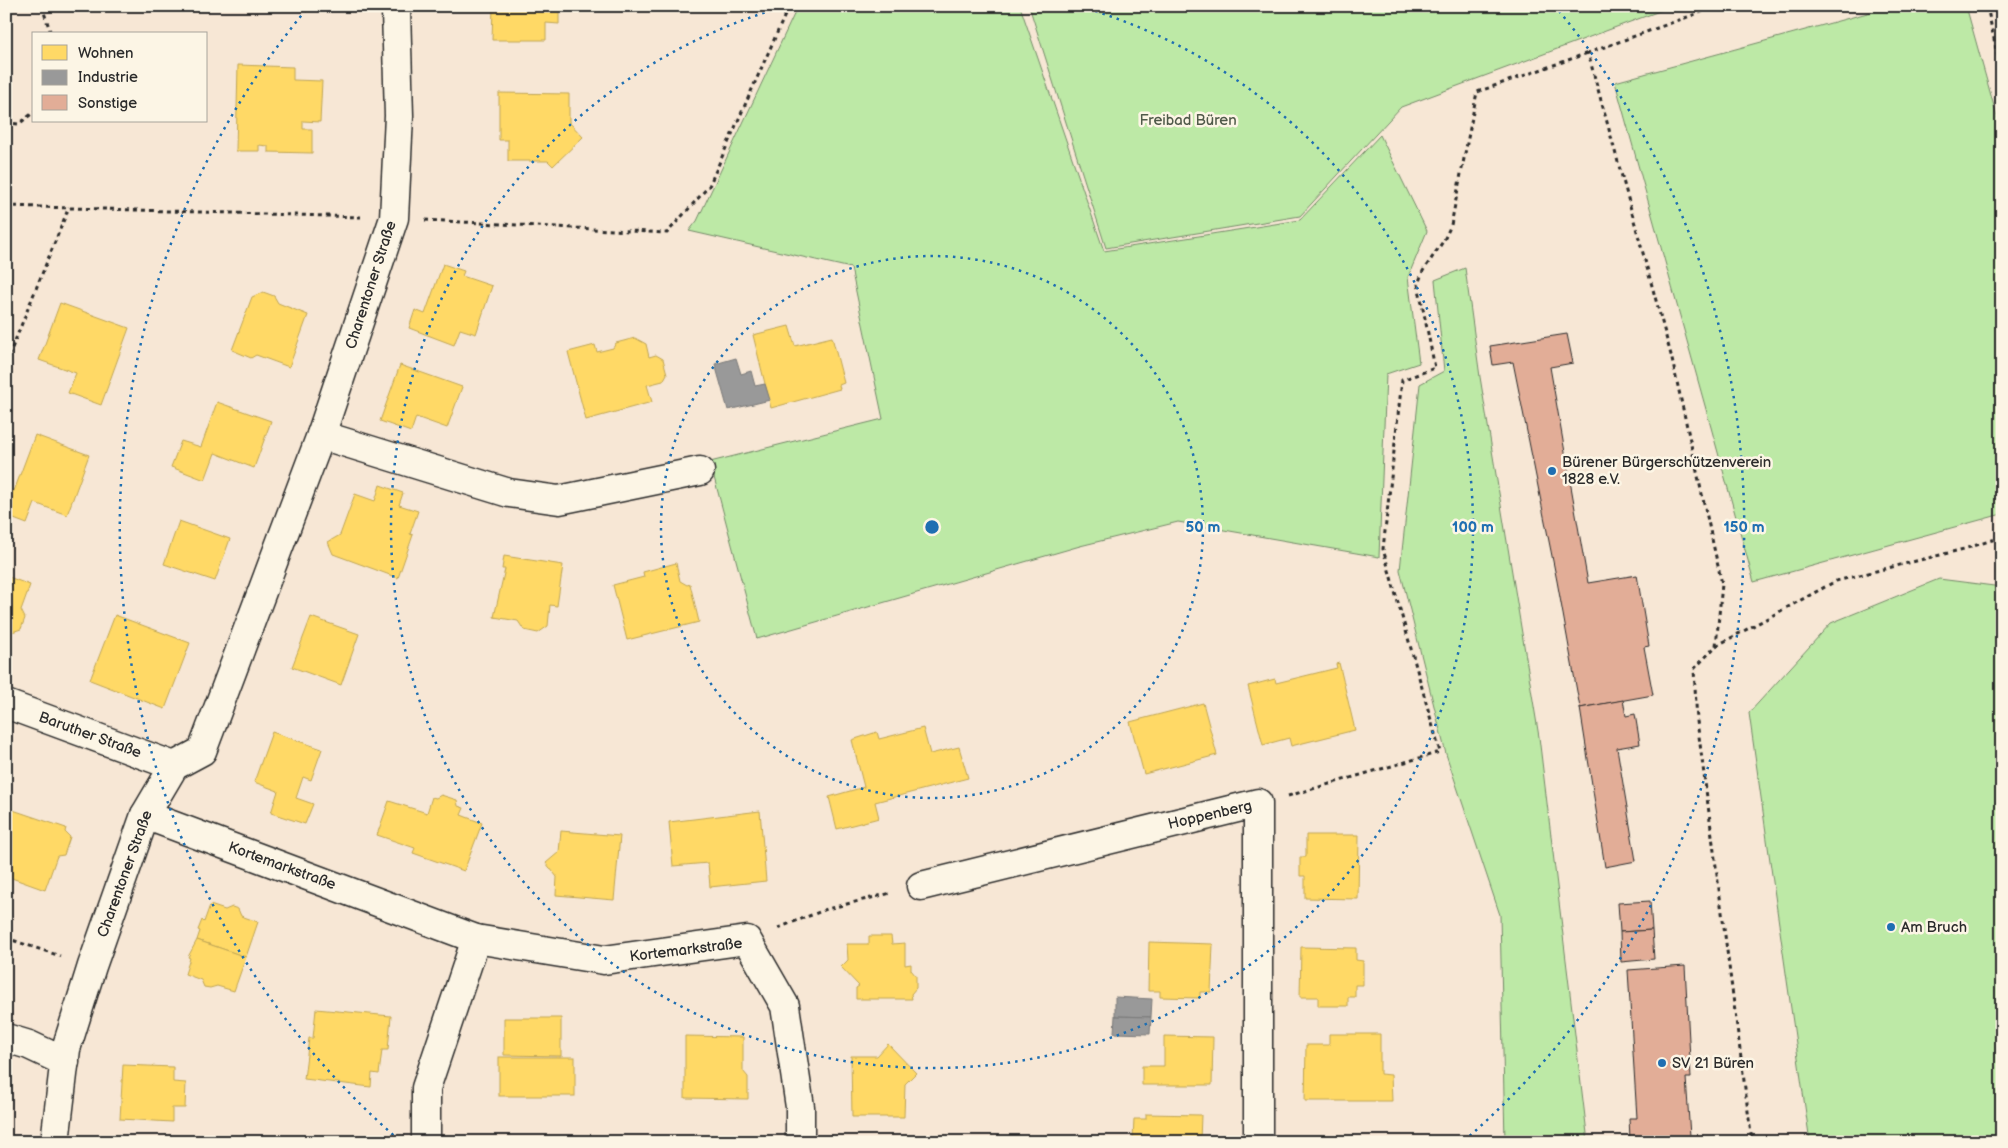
<svg xmlns="http://www.w3.org/2000/svg" width="2008" height="1148" font-family="'Balsamiq Sans',sans-serif">
<rect width="100%" height="100%" fill="#f7e7d5"/>
<filter id="ink" filterUnits="userSpaceOnUse"><feTurbulence type="fractalNoise" baseFrequency=".02" numOctaves="2"/><feDisplacementMap in="SourceGraphic" scale="10" xChannelSelector="R" yChannelSelector="G"/><feConvolveMatrix kernelMatrix="1 2 1 2 8 2 1 2 1" color-interpolation-filters="sRGB"/></filter>
<g filter="url(#ink)">
<g fill="#bde9a6" stroke="#748a68">
<polygon points="798,6 1020,6 1104,251 1300,220 1380,135 1427,231 1408,277 1419,363 1386,374 1379,557 1178,522 1080,546 757,639 710,462 883,419 851,268 689,231 697,221"/>
<polygon points="1029,6 1673,6 1401,107 1300,216 1106,248"/>
<polygon points="1893,6 1966,6 2002,135 2002,514 1754,582 1615,82"/>
<polygon points="1465,268 1480,377 1539,737 1588,1142 1505,1142 1500,915 1446,754 1400,570 1420,384 1444,371 1435,280"/>
<polygon points="1939,579 2002,587 2002,1142 1810,1142 1749,713 1831,623"/>
</g>
<g fill="#ffd966" stroke="#bfa554">
<polygon points="493,6 559,6 559,24 546,23 546,40 492,40"/>
<polygon points="238,65 293,67 293,80 322,81 320,122 303,121 303,129 312,129 312,153 268,152 268,146 259,145 259,151 236,151"/>
<polygon points="499,93 569,94 569,122 583,137 553,166 548,161 508,161 508,140 499,140"/>
<polygon points="443,264 464,271 462,276 492,286 476,334 460,329 454,345 409,328 415,310 425,314"/>
<polygon points="263,292 274,296 278,303 308,315 289,367 256,355 251,358 232,350 252,297"/>
<polygon points="60,303 129,328 101,405 68,393 76,373 39,360"/>
<polygon points="789,326 795,346 832,337 844,383 839,385 840,389 771,408 753,335"/>
<polygon points="635,338 646,344 649,357 656,355 663,359 667,374 663,381 647,385 652,402 586,420 568,352 595,345 597,352 613,348 616,343"/>
<polygon points="400,365 462,387 447,428 416,417 411,432 380,421"/>
<polygon points="217,402 271,421 254,468 215,453 205,480 171,467 181,441 201,447"/>
<polygon points="35,435 89,455 67,515 35,503 27,524 6,516 6,489 14,491"/>
<polygon points="380,485 403,493 399,505 418,511 410,534 413,535 398,578 333,554 328,542 340,535 355,494 375,501"/>
<polygon points="179,521 230,539 215,581 164,564"/>
<polygon points="504,556 563,565 557,606 550,605 548,626 538,633 524,630 518,621 494,617 505,569 502,569"/>
<polygon points="676,563 680,581 687,585 690,584 699,622 627,640 613,585 644,577 643,572"/>
<polygon points="6,576 30,585 21,610 25,618 21,629 12,632 6,630"/>
<polygon points="115,615 190,643 165,709 90,680"/>
<polygon points="311,617 359,634 341,685 292,667"/>
<polygon points="1339,663 1355,730 1291,746 1289,738 1263,745 1248,686 1275,679 1276,683 1337,668 1336,664"/>
<polygon points="1203,703 1217,755 1144,774 1130,722"/>
<polygon points="923,728 930,754 959,747 968,778 875,802 879,818 837,829 829,797 864,787 852,740 877,732 879,739"/>
<polygon points="272,732 322,749 311,780 303,777 296,798 313,804 305,824 271,813 278,791 254,782"/>
<polygon points="441,795 457,800 458,806 464,808 461,815 482,823 464,871 413,853 415,848 377,835 389,801 427,813 432,797 436,798"/>
<polygon points="7,808 66,828 65,832 70,837 64,855 57,856 45,890 6,876"/>
<polygon points="760,811 766,881 710,887 708,863 673,866 669,822"/>
<polygon points="561,831 620,836 614,900 556,895 557,877 546,863 559,852"/>
<polygon points="1306,835 1359,835 1358,899 1305,898 1305,876 1300,876 1300,857 1306,857"/>
<polygon points="210,905 225,910 232,907 238,909 241,916 258,922 246,957 197,940 200,931 198,930 202,920 204,922"/>
<polygon points="869,936 891,936 892,944 905,943 905,965 911,964 911,970 916,976 916,988 911,994 912,999 856,999 856,988 859,986 841,967 848,960 847,944 869,944"/>
<polygon points="197,940 246,957 234,991 217,986 210,988 204,987 201,980 185,974 190,958 188,957"/>
<polygon points="1149,942 1213,944 1211,992 1200,992 1200,998 1160,997 1160,991 1148,991"/>
<polygon points="1301,947 1356,948 1356,960 1363,961 1363,985 1355,985 1355,997 1348,997 1348,1006 1318,1006 1318,997 1300,997"/>
<polygon points="316,1009 391,1016 388,1050 382,1050 379,1074 372,1073 371,1087 304,1079 309,1038 313,1038"/>
<polygon points="504,1018 561,1018 561,1056 504,1055"/>
<polygon points="1329,1034 1380,1034 1380,1074 1391,1075 1392,1101 1305,1101 1306,1045 1329,1045"/>
<polygon points="685,1036 743,1037 743,1071 748,1077 748,1099 685,1098"/>
<polygon points="1164,1036 1213,1037 1212,1085 1142,1085 1142,1066 1164,1066"/>
<polygon points="888,1044 916,1073 905,1084 904,1117 852,1117 851,1056 877,1056"/>
<rect x="499" y="1057" width="76" height="39"/>
<polygon points="123,1065 173,1067 173,1082 186,1083 185,1108 172,1108 172,1122 120,1119"/>
<polygon points="1146,1114 1201,1115 1200,1142 1145,1142 1145,1139 1133,1139 1134,1119 1146,1119"/>
</g>
<g fill="#999" stroke="#787878">
<polygon points="736,358 741,374 751,371 755,386 765,384 770,400 728,410 715,364"/>
<polygon points="1115,997 1152,999 1151,1017 1115,1016"/>
<polygon points="1115,1016 1151,1017 1150,1034 1114,1033"/>
</g>
<g fill="#e2ad97" stroke="#2b2b2b">
<polygon points="1567,334 1573,363 1550,367 1588,583 1637,575 1649,646 1644,647 1653,695 1580,708 1557,581 1513,362 1493,365 1490,346"/>
<polygon points="1623,700 1626,716 1635,714 1640,744 1617,748 1636,861 1605,867 1580,708"/>
<polygon points="1650,901 1652,930 1620,932 1618,903"/>
<polygon points="1652,930 1654,959 1621,962 1620,932"/>
<polygon points="1685,966 1691,1078 1686,1078 1690,1136 1630,1139 1629,1118 1637,1118 1628,970"/>
</g>
<g fill="none" stroke-linecap="round" stroke-linejoin="round">
<defs>
<g id="minor">
<polyline points="321,435 509,493 559,500 700,471"/>
<polyline points="6,704 174,766"/>
<polyline points="145,815 476,939 604,960 747,940 785,1006 800,1107 800,1142"/>
<polyline points="921,886 1258,803 1258,1142"/>
<polyline points="6,1038 29,1045 65,1062"/>
<polyline points="55,1142 66,1049 92,966 145,815 174,766 202,751 321,435 394,218 399,116 396,10"/>
<polyline points="426,1142 426,1088 476,939"/>
</g>
</defs>
<use href="#minor" stroke="#2b2b2b" stroke-width="31"/>
<g stroke="#2b2b2b" stroke-width="3" stroke-dasharray="4 4" stroke-linecap="butt">
<polyline points="42,6 51,34"/>
<polyline points="1718,6 1588,53 1671,355 1722,584 1716,646 1694,669 1697,721 1752,1142"/>
<polyline points="1987,6 2002,77"/>
<polyline points="6,123 19,124 34,112"/>
<polyline points="6,206 361,217"/>
<polyline points="425,220 667,233 709,186 789,6"/>
<polyline points="6,363 69,207"/>
<polyline points="1716,646 1836,581 1964,549 2002,537"/>
<polyline points="1288,796 1440,752 1383,549 1402,380 1435,368 1418,284 1423,271 1444,240 1451,225 1477,92 1588,53"/>
<polyline points="778,928 827,909 891,893"/>
<polyline points="6,938 60,956"/>
</g>
<use href="#minor" stroke="#fcf5e5" stroke-width="28"/>
</g>
</g>
<g fill="none" stroke="#1f6fb2" stroke-width="2.5" stroke-dasharray="2.5 5">
<circle cx="932" cy="527" r="271"/>
<path d="M1081 7A541 541 0 1 1 783 7"/>
<path d="M399 1140A812 812 0 0 1 305 11M1559 11A812 812 0 0 1 1465 1140"/>
</g>
<g fill="#1f6fb2" stroke="#fcf5e5" stroke-width="2">
<circle cx="1552" cy="471" r="5"/>
<circle cx="1891" cy="927" r="5"/>
<circle cx="1662" cy="1063" r="5"/>
</g>
<g text-anchor="middle" dominant-baseline="central" stroke-width="5" stroke-linejoin="round" paint-order="stroke">
<g font-size="15" fill="#505a4a" stroke="#fcf5e5">
<text x="1188" y="120">Freibad Büren</text>
</g>
<g font-size="15" fill="#2b2b2b" stroke="#fcf5e5">
<text transform="translate(371 285) rotate(-72)">Charentoner Straße</text>
<text transform="translate(90 735) rotate(20)">Baruther Straße</text>
<text transform="translate(1210 815) rotate(-13)">Hoppenberg</text>
<text transform="translate(282 866) rotate(20)">Kortemarkstraße</text>
<text transform="translate(125 874) rotate(-70)">Charentoner Straße</text>
<text transform="translate(686 950) rotate(-7)">Kortemarkstraße</text>
</g>
<g font-size="15" fill="#2b2b2b" stroke="#fcf5e5" text-anchor="start">
<text x="1562" y="462">Bürener Bürgerschützenverein<tspan x="1562" dy="17">1828 e.V.</tspan></text>
<text x="1901" y="927">Am Bruch</text>
<text x="1672" y="1063">SV 21 Büren</text>
</g>
</g>
<circle cx="932" cy="527" r="8" fill="#1f6fb2" stroke="#fcf5e5" stroke-width="2.5"/>
<g font-size="15" text-anchor="middle" font-weight="bold" fill="#1f6fb2" stroke="#fcf5e5" stroke-width="5" stroke-linejoin="round" paint-order="stroke">
<text x="1203" y="532">50 m</text>
<text x="1473" y="532">100 m</text>
<text x="1744" y="532">150 m</text>
</g>
<rect width="2008" height="1148" fill="none" stroke="#fcf5e5" stroke-width="25"/>
<rect x="12" y="12" width="1983" height="1123" fill="none" stroke="#2b2b2b" stroke-width="2" filter="url(#ink)"/>
<rect x="32" y="32" width="175" height="90" fill="#fcf5e5" stroke="#a8a49b"/>
<rect x="42" y="45" width="25" height="15" fill="#ffd966" stroke="#a8a49b"/>
<text x="78" y="58" font-size="15" fill="#2b2b2b">Wohnen</text>
<rect x="42" y="70" width="25" height="15" fill="#999999" stroke="#a8a49b"/>
<text x="78" y="82" font-size="15" fill="#2b2b2b">Industrie</text>
<rect x="42" y="95" width="25" height="15" fill="#e2ad97" stroke="#a8a49b"/>
<text x="78" y="108" font-size="15" fill="#2b2b2b">Sonstige</text>
</svg>
